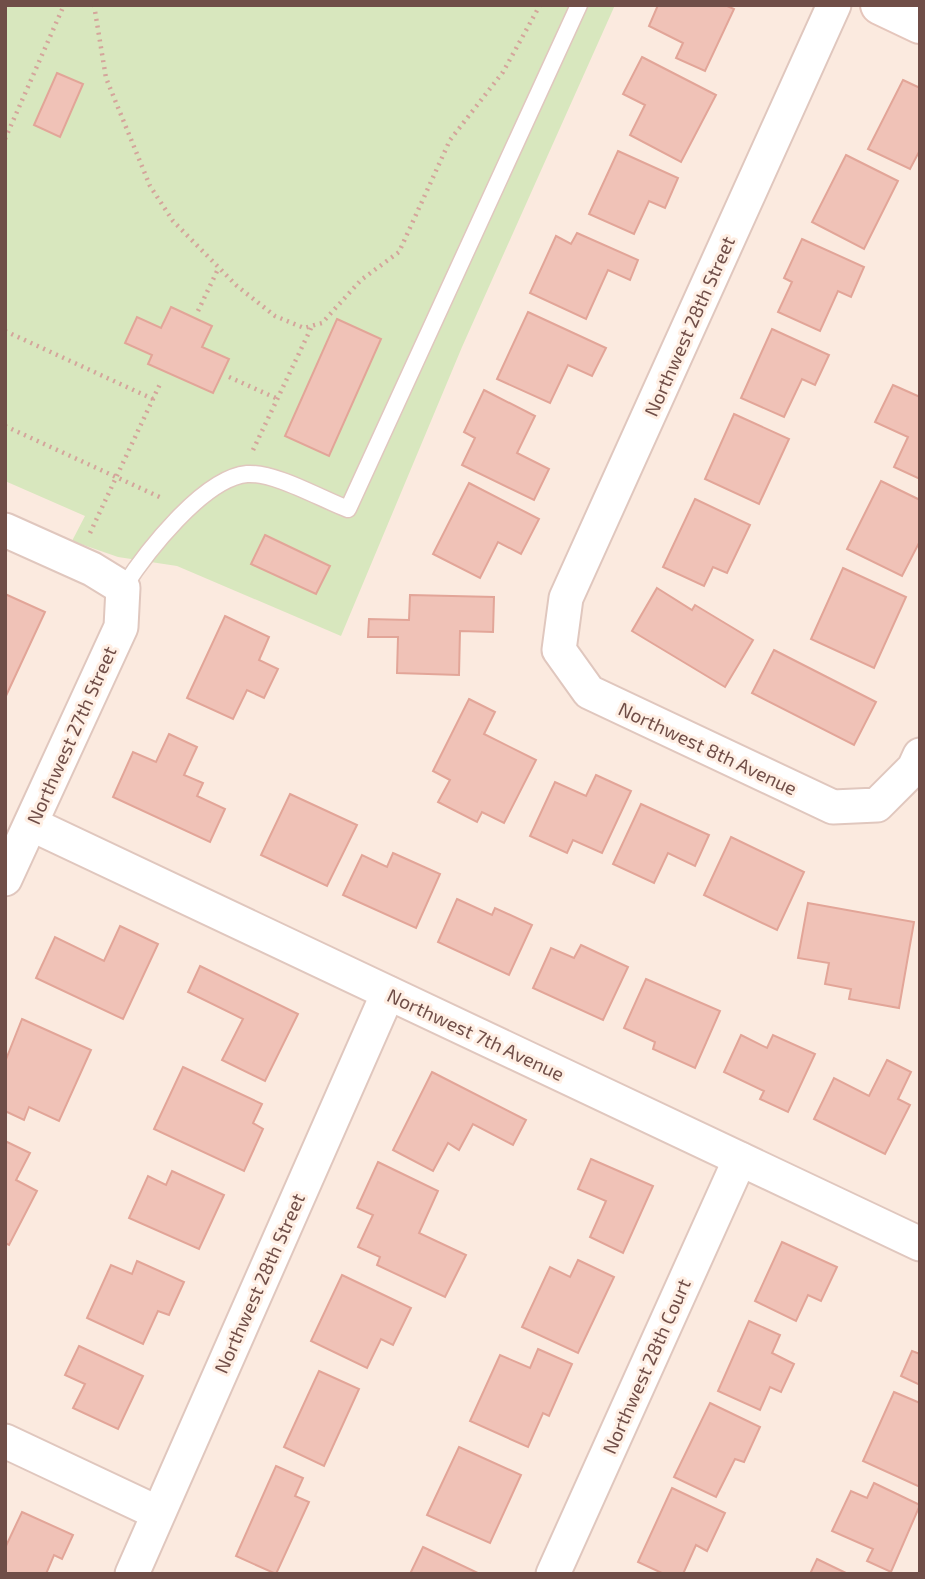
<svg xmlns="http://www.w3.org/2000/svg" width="925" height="1579" font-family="'Exo 2',sans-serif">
<rect width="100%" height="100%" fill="#fbeadf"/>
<polygon fill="#d8e7be" points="5,5 615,5 462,347 341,636 177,566 118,557 72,541 85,516 5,481"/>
<g fill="#f0c2b7" stroke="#e2a598" stroke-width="2">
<polygon points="658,5 725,5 734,9 705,71 676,58 683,43 649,26"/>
<polygon points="642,57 716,95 681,162 630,135 645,105 623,94"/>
<polygon points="57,73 83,84 60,137 34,125"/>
<polygon points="903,80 920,88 920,150 910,169 868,149"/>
<polygon points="618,151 678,178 665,208 649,201 634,234 589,214"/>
<polygon points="846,155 898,181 864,249 812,222"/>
<polygon points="577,233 638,260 630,280 608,270 586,319 530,293 556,236 571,244"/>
<polygon points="802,239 864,267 851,297 838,291 820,331 778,312 792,282 784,278"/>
<polygon points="171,307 212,326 202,347 229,359 213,393 148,364 152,355 125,343 137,317 161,328"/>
<polygon points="528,312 606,348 592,376 568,365 550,403 497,379"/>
<polygon points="337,319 381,339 329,456 285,436"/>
<polygon points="772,329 829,355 815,385 802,379 784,417 741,398"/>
<polygon points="893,385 920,397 920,479 894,467 908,437 875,422"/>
<polygon points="484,390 535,416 517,453 549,469 534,500 462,465 475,438 464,432"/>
<polygon points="734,414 789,439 759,504 705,479"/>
<polygon points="881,481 920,500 920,541 902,576 847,549"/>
<polygon points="469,483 539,519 521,554 498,542 480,578 433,554"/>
<polygon points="695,499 750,525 727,573 713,567 704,586 663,567"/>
<polygon points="265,535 330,566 316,594 251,564"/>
<polygon points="843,568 906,597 874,668 811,639"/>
<polygon points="657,588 692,610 695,605 753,640 725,687 632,631"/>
<polygon points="5,594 45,612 5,698"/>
<polygon points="410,595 494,597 493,632 460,631 459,675 397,673 398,637 368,637 369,619 409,620"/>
<polygon points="225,616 269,637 259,660 278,669 264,698 247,690 233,719 187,698"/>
<polygon points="774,650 876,702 854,745 752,693"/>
<polygon points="469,699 495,712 484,734 536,760 504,823 482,812 477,822 438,802 450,780 433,771"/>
<polygon points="169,734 197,747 184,775 203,783 197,796 225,809 210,842 113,797 133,752 156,762"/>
<polygon points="596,775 631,791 602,853 573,840 567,853 530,836 555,782 586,796"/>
<polygon points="290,794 357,825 327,886 261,855"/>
<polygon points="641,804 709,835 695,866 668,853 654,883 613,864"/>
<polygon points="731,837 804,872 777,930 704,895"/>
<polygon points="393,853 440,874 416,928 343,895 362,855 387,867"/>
<polygon points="457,899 492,915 495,908 532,925 509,975 438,942"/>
<polygon points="808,903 914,922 899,1008 849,999 851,989 825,984 829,963 798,958"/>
<polygon points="120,926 158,944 123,1019 36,978 55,937 104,961"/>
<polygon points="581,945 628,967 603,1020 533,988 551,948 574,958"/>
<polygon points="200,966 298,1014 265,1081 222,1060 243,1019 188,992"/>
<polygon points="646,979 720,1011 695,1068 653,1049 655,1042 624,1028"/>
<polygon points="22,1019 91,1050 59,1121 29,1107 24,1120 5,1111 5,1062"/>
<polygon points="741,1035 767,1048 773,1035 815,1054 788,1112 760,1099 764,1091 724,1072"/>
<polygon points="887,1060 911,1072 898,1099 910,1105 885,1154 814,1119 834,1078 869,1096"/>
<polygon points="183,1067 262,1104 253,1123 263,1129 244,1171 154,1129"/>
<polygon points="432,1072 526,1120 513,1145 473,1124 459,1150 448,1143 433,1171 393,1150"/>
<polygon points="5,1141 30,1153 16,1180 37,1191 9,1245 5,1243"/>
<polygon points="591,1159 653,1186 623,1253 590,1237 606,1201 578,1189"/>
<polygon points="378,1162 438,1191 419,1233 466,1255 445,1297 377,1265 380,1257 358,1247 373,1215 357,1208"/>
<polygon points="172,1171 224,1195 199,1249 129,1218 148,1176 166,1185"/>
<polygon points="782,1242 837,1267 821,1301 808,1295 796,1321 755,1301"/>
<polygon points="578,1260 614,1277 578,1353 522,1327 550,1267 570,1277"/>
<polygon points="137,1261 184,1282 169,1315 158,1311 143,1344 87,1318 111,1265 132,1274"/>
<polygon points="342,1275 411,1308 393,1345 381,1339 367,1368 311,1341"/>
<polygon points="749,1321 780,1335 772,1353 794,1364 781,1392 770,1387 760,1410 718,1391"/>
<polygon points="79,1346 143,1376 118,1429 73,1408 85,1384 65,1375"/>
<polygon points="538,1349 572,1364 549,1416 543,1413 528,1447 470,1421 500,1355 530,1368"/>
<polygon points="912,1351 920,1354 920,1385 901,1376"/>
<polygon points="319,1371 359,1389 324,1466 284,1447"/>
<polygon points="894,1392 920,1403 920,1487 863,1461"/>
<polygon points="710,1403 760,1427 744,1462 735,1459 716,1497 674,1477"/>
<polygon points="459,1447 521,1475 490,1543 427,1515"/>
<polygon points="276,1466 303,1478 295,1496 309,1502 276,1574 236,1556"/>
<polygon points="874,1483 920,1505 891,1572 867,1561 873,1549 832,1531 851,1491 867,1498"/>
<polygon points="672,1488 725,1513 707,1551 696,1545 683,1574 664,1574 638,1562"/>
<polygon points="22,1512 73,1535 62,1559 54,1555 46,1574 5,1574 5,1548"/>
<polygon points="423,1547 478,1573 477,1574 410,1574"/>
<polygon points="817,1559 848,1574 810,1574"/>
</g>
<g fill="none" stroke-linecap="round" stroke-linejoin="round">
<defs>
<path id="lane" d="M123,588C145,554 203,478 247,474C275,472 321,499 348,509L579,5"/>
<g id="street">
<polyline points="834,5 566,598 559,650 589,692 833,807 877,805 914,768 920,755"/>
<polyline points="5,530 92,569 123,588 121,627 5,879"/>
<polyline points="31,824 920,1244"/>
<polyline points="5,1441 158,1513"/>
<polyline points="132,1574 388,993"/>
<polyline points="553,1574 740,1159"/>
</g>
<polyline id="secondary" points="880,5 920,24"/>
</defs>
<use href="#lane" stroke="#e0c7be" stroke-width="19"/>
<use href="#street" stroke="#e0c7be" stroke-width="37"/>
<use href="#secondary" stroke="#e5c6bc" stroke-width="42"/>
<g stroke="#d4a59b" stroke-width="4.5" stroke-dasharray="2 5" stroke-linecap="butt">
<polyline points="94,5 106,78 150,186 173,221 237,286 275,316 304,328 322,323 361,280 399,252 450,140 503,72 540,5"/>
<polyline points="5,139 64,5"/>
<polyline points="198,311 219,267"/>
<polyline points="5,331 153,399"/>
<polyline points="229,377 278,399"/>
<polyline points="5,426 164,499"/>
<polyline points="253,450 312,326"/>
<polyline points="90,533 160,384"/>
</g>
<use href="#lane" stroke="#fff" stroke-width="16"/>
<use href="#street" stroke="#fff" stroke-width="33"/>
<use href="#secondary" stroke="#fff" stroke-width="38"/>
</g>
<g text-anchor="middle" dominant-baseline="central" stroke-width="6" stroke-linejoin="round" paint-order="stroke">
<g font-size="19" fill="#704e48" stroke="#ffefe4">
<text transform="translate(689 326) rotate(-66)">Northwest 28th Street</text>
<text transform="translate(71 735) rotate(-66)">Northwest 27th Street</text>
<text transform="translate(708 748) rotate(25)">Northwest 8th Avenue</text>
<text transform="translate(476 1034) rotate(25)">Northwest 7th Avenue</text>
<text transform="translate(259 1283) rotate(-66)">Northwest 28th Street</text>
<text transform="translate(646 1366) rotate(-66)">Northwest 28th Court</text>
</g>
</g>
<rect width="925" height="1579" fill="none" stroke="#704e48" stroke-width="14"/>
</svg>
